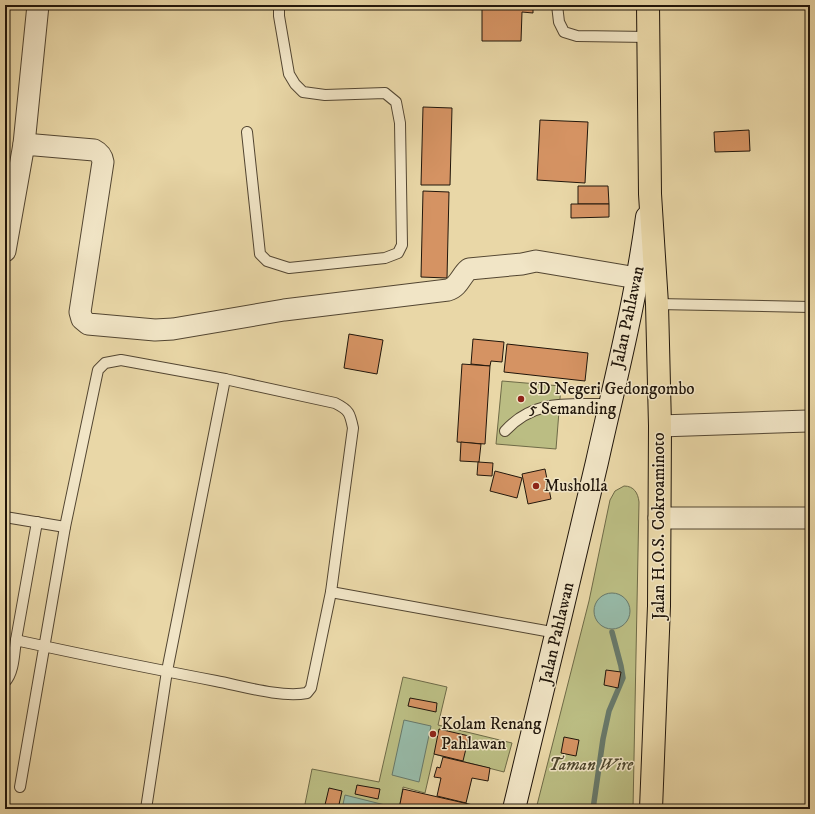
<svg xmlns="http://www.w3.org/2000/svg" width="815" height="814" font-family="'IM FELL DW Pica',serif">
<rect width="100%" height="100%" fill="#e9d7a7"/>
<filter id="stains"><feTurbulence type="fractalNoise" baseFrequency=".005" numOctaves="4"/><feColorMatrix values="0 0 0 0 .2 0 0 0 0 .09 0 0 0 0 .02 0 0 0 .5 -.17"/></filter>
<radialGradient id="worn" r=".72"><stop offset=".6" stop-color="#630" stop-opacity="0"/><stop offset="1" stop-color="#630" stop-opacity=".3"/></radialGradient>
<g fill="#bbbd83" stroke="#6e6a47">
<polygon points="502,381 561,386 556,449 496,444"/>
<path d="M624,486C634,486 638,493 639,502L633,809H536L589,601L610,500L615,491Z"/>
<polygon points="403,677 447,687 438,725 512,743 504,772 434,754 425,793 403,787 399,809 304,809 312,769 379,782"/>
</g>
<g fill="#97baa8" stroke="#687869">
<circle cx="612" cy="611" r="18"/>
<polygon points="404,720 431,726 419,782 392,775"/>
<polygon points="345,795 385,805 384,809 342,809"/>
</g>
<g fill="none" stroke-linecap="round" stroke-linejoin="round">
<polyline stroke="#687869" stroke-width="5.5" points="593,809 603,739 609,711 623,678 621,666 612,632"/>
</g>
<g fill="#d59363" stroke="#21160b">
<polygon points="482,5 533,5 533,13 522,12 521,41 482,41"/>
<polygon points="423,107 452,108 450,185 421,185"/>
<polygon points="540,120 588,122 585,183 537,180"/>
<polygon points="749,130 750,151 715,152 714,132"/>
<polygon points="578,186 608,186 609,204 578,204"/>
<polygon points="423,191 449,192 447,278 421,277"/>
<polygon points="571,204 609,204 609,217 571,218"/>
<polygon points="349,334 383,340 377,374 344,368"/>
<polygon points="473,339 504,342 502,362 491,361 490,366 471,364"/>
<polygon points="507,344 588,353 585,381 504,372"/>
<polygon points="462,364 490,366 485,444 457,442"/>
<polygon points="461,442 481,444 479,462 460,461"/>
<polygon points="478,462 493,463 492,476 477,475"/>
<polygon points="545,469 551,499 528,504 522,474"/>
<polygon points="495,471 522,478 517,498 490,491"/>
<polygon points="606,670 621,672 618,688 604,685"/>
<polygon points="410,698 437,703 436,712 408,706"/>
<polygon points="439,729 469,736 463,761 434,754"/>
<polygon points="564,737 579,740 576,756 561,753"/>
<polygon points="443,757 490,768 488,781 472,778 466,803 437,796 441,778 434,777 437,767 440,768"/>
<polygon points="357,785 380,789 378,799 355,794"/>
<polygon points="329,788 342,791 338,809 324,809"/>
<polygon points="403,789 486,808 486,809 399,809"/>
</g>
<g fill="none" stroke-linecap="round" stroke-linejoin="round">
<defs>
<g id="lane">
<polyline points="557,5 559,22 564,32 577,36 649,37"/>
<polyline points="247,132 260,254 267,261 289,268 385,258 398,253 402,245 400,123 396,102 385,93 325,95 303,92 295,84 289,74 279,16 279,5"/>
<polyline points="657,304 810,307"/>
<path d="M505,431C535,398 569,405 610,404"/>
<polyline points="5,517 65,527"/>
<polyline points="331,592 557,633"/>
<polyline points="16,640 37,522"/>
<path d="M5,682C14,673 14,653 16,640C82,655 149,668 216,681C242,686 281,698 307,693L311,688L331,592L353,428C350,413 349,410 335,403L225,379L121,360L105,363L98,370L65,527L20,787"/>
<polyline points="146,809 167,671 225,379"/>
</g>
<g id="street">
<polyline points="24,144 38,5"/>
<path d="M5,251L24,144L94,150C100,153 102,156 103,162L80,312L82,319L88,324L155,330L173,329L284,310L448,290C459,287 461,275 469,269L522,264L536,261L637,278"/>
<polyline points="660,426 808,421"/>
<polyline points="659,518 810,518"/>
</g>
<path id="secondary" d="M514,809C542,693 570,578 597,462C615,381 636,300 647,217"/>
<polyline id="highway" points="648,5 650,194 657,304 660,426 659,606 651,809"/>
</defs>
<use href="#lane" stroke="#534632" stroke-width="12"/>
<use href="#street" stroke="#534632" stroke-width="23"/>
<use href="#secondary" stroke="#21160b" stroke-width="24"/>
<use href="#highway" stroke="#21160b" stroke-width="24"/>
<use href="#lane" stroke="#f1e5c6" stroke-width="10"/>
<use href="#street" stroke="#f1e5c6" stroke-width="21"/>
<use href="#secondary" stroke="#f1e5c6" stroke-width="22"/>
<use href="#highway" stroke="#e9d7a7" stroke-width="22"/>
</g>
<g fill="#8f2418" stroke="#f1e5c6" stroke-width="1.5">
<circle cx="521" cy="399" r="4"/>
<circle cx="536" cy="486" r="4"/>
<circle cx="433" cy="734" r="4"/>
</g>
<g text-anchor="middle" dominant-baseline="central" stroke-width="3" stroke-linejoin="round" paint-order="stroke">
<g font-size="17" fill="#21160b" stroke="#f1e5c6">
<text transform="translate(628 317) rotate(-78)">Jalan Pahlawan</text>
<text transform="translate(659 526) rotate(-90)">Jalan H.O.S. Cokroaminoto</text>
<text transform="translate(557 633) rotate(-77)">Jalan Pahlawan</text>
</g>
<g font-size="17" fill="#21160b" stroke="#f1e5c6" text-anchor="start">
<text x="529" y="389">SD Negeri Gedongombo<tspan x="529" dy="20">5 Semanding</tspan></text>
<text x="544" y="486">Musholla</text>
<text x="441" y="724">Kolam Renang<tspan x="441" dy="20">Pahlawan</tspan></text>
</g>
<g font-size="17" font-style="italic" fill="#4f482f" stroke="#f1e5c6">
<text x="591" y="765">Taman Wire</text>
</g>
</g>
<rect width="815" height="814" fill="none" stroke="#e9d7a7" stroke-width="20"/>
<rect x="6" y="6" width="803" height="802" fill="none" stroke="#21160b" stroke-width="2"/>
<rect x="10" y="10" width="795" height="794" fill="none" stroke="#21160b"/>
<rect width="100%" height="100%" filter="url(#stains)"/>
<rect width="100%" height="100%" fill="url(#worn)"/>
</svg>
